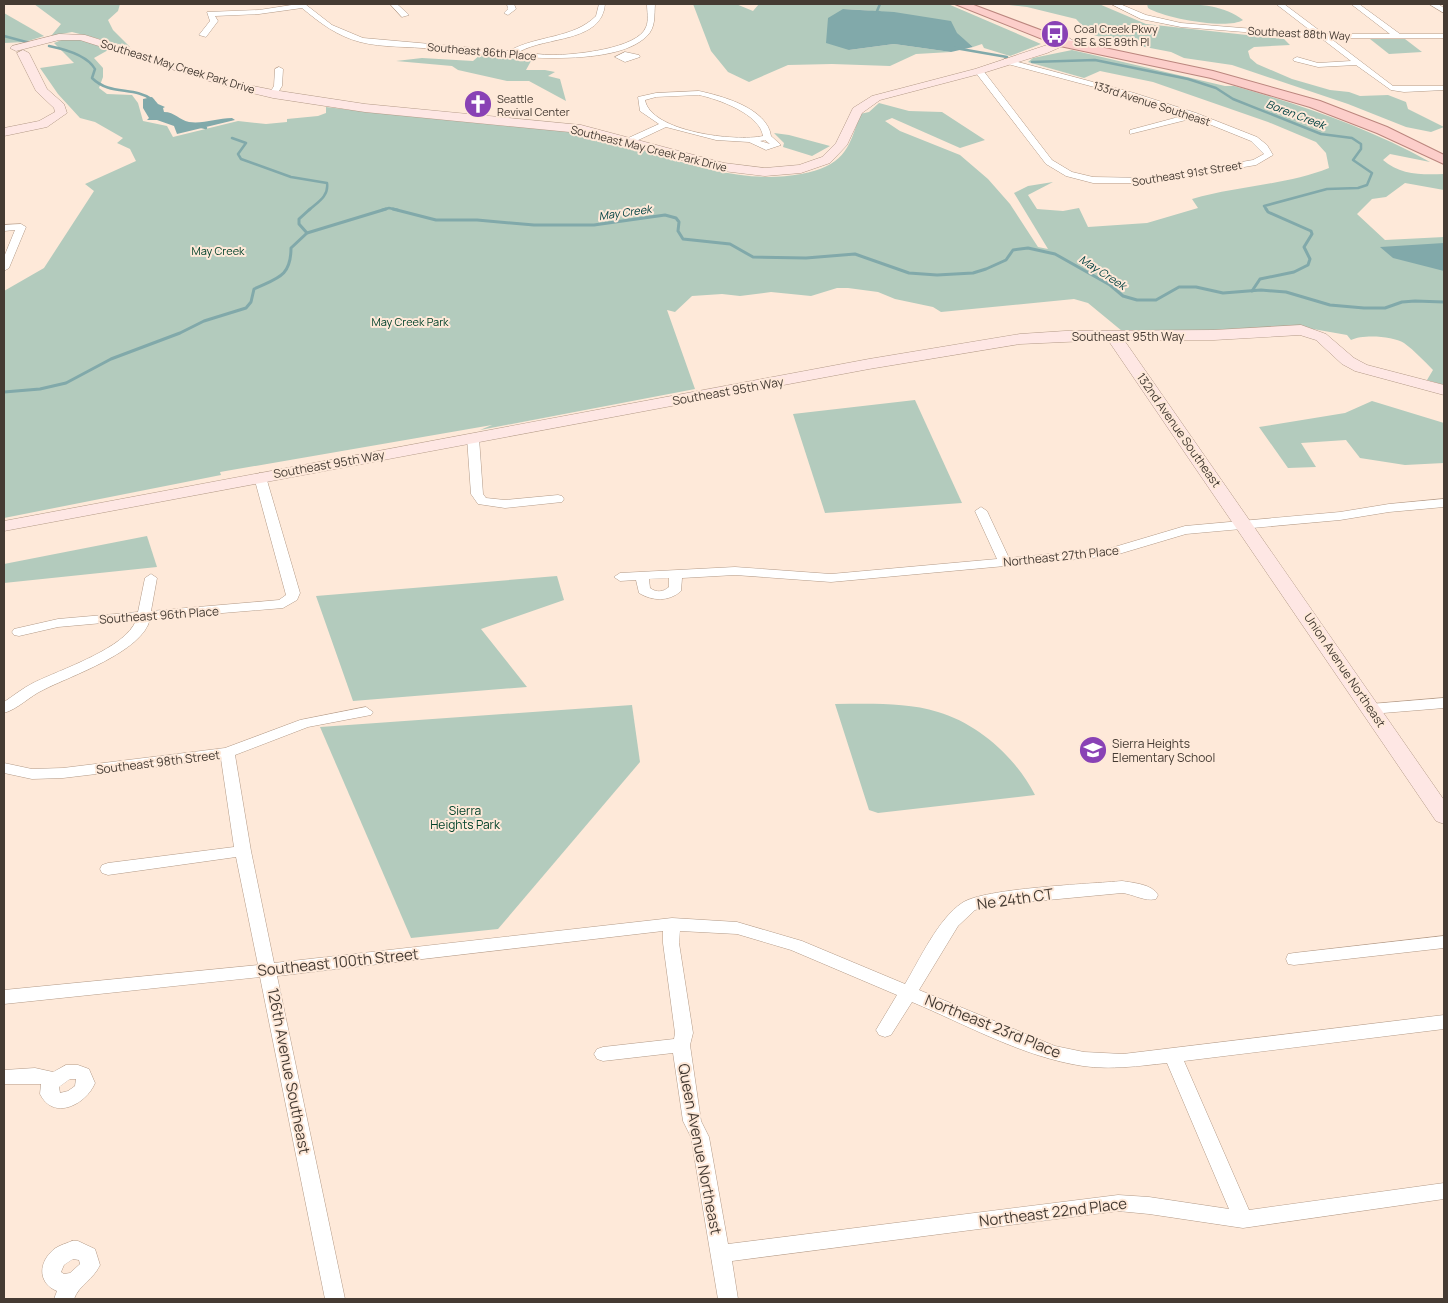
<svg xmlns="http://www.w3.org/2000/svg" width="1448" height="1303" font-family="Manrope,sans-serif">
<rect width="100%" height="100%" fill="#fee9d9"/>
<g fill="#b3cbbd">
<polygon points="34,4 120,4 118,11 108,20 113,30 130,47 72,32 51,36 61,24"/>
<path d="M693,4H736L753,11L759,4H948L1041,44L1010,56L984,48L982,44L973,47C935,13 891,12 843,9L849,50L894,44L951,52L916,54L890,66L832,64L788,65L749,82L728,72L711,51Z"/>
<polygon points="1000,4 1099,4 1146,24 1284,39 1290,45 1254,47 1248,51 1250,58 1257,64 1292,79 1330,90 1349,92 1360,96 1388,95 1406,102 1408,109 1444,127 1431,132 1406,127 1348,104 1232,65 1184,58 1171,52 1119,42 1090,34 1076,19 1027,7"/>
<path d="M1147,4C1179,4 1218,0 1243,20C1227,30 1164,18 1148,8Z"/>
<polygon points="4,13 44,36 25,42 4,43"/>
<path d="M64,39L82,40L110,49L94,58L103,68V77L99,88L107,94L132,95L138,103L143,121L167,126L173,137L238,121L266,124L287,122V119L318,116L326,113V107C405,117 486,118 564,130C642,142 721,189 801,174C842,166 849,151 860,114L869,112L879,103L909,111L942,112L985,140L960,148L892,118L885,121L900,131L960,155L988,179L1010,204L1038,247L1048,249L1014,193L1028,186L1053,182L1028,195L1037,209L1063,211L1079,208L1088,227L1147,223L1198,208L1192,199C1237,186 1286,185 1329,168L1326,153L1316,142L1268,122L1153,82L1100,71L1084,78L1028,62L1033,58L1072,50L1225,86H1234C1301,105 1369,128 1430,162L1390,154L1383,160C1400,175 1422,175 1444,174V190L1405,183L1386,197L1372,199L1357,214L1385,240L1444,237V385L1427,380L1433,370C1424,361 1415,351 1404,343C1393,336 1363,334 1351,340L1347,335L1313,329L1204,336L1122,331L1088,303L1074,299L941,312L933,307L895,299L878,292L848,288H837L811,296L771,292L740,296L722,294L692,296L675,312L667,310L695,389L480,430L492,425L220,472L221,475L4,518V291L44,268L94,191L85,184L136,161L130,149L117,143L123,138L95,122L80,118L58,94L40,68L74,63L54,43Z"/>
<polygon points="1370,39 1405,39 1422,52 1389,54"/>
<polygon points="480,55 531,61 526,70 545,70 555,72 548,76 560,79 566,101 529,81 507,81 458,70 452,66 396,61 422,58 473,61"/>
<polygon points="774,133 789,135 830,146 812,156 783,147 784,143"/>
<polygon points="915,400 962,503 825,513 793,414"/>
<polygon points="1372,401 1444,423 1444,463 1405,465 1360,458 1346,440 1301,443 1316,467 1288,468 1259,427 1345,413"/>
<polygon points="147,536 157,567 4,583 4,564"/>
<polygon points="557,576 564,600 481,629 527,687 353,701 316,596"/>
<path d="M835,704C869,704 905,702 938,712C979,724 1016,758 1035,795L878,813L869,810Z"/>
<polygon points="632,705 640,762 498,929 411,938 320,727"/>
</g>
<g fill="#81a9aa">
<polygon points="843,9 894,12 951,21 957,33 973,47 951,52 894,44 849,50 826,43 828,18"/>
<path d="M152,97L158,104L165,107L163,108L164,112C175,112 179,120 189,122C204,124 217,118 232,118L235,120L177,134L174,126L157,120H147L149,118L143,108V99Z"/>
<polygon points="1444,243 1444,271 1393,258 1380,247"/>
</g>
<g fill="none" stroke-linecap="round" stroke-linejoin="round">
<g stroke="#81a9aa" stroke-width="2.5">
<polyline points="880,4 877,11 881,13"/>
<polyline points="4,36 30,43"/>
<path d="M49,46C64,49 87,55 95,69L92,78C110,96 134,86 153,100"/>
<polyline points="955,48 1007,57"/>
<polyline points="1032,62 1095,60 1188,79 1216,88 1233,99 1321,134 1352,138 1361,144 1361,149 1353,160 1372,173 1367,185 1358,188 1327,189 1264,206 1267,210"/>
<polyline points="197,126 206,128"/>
<path d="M232,138L246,143L238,154L241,159L291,177L327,183C329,196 318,202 309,210"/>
<polyline points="382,210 389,208 398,210"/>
</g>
<g stroke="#81a9aa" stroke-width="3">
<polyline points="393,209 436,220 477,220 534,225 594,225 665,215 676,218 679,222 678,231 683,239 730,244 753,257 806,258 855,254 909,273 937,275 973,273 986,269 1006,260 1013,250 1028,248 1055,254 1110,285 1123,296 1137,300 1156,300 1179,287 1196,287 1223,293 1261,290 1286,292 1330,305 1364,308 1385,308 1402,302 1415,301 1444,302"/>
<polyline points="307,233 299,224 299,219 310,209"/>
<polyline points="1252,291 1260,279 1294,272 1308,265 1310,259 1304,247 1312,234 1311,231 1268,212 1266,209"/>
<path d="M4,392L40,389L66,383L111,359L180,333L204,321L246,308L251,302L254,289C277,278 291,277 291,248L307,233L386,209"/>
</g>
<defs>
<g id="street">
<path d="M298,4H305L332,25L363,38L509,51C537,35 573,39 596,16L599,4H605C602,43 546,36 519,52C530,53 542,55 553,55C573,55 638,49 646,27C649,21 647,11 647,4H655C654,16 656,27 647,36C610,73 481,53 432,49C409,46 383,48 360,42C337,36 320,23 302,8L259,14L215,16L218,21L206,37L199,35L210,21L207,12L259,10Z"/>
<polygon points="390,4 397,4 409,15 402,17"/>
<polygon points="507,4 514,4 516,9 508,15 504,13 508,9"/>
<polygon points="1111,4 1120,4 1146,15 1181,23 1315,34 1276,4 1284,4 1324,34 1390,34 1351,4 1359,4 1400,34 1444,34 1444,38 1330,38 1393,86 1444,86 1444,90 1404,92 1391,90 1356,65 1318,67 1294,61 1293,59 1297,57 1318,63 1351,61 1321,38 1181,27 1141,19"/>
<polygon points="1429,4 1438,4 1444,8 1444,13"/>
<polygon points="625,52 639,55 640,57 625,62 615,57"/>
<polygon points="1007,59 1134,93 1196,113 1257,137 1267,145 1273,155 1256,165 1149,183 1093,183 1066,176 1046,164 976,73 976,69 982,69 1052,160 1072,172 1093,177 1149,178 1253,160 1264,154 1251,141 1194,118 1130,134 1130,130 1186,115 1098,88 1004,63 1004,59"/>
<polygon points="279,67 283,69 282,86 276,96 270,96 269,94 274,86 275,69"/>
<path d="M699,91C722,96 767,108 771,136L781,145L766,150L749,142L716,140L666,127L632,143H626V139L659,124L640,111L638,97L656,93ZM699,95C718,99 760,114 763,136C736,142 651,132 645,100L656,97ZM765,140L770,144L760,141Z"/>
<polygon points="21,224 26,227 9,268 4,271 4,257 15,230 4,231 4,225"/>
<polygon points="473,435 479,438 483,494 486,498 505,500 558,495 562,496 564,499 562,502 505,508 478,504 471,494 467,438"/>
<path d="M260,473L266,477L300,593L297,600L283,608L150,619C143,652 70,676 43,690C30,696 18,709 4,713V702C13,696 23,688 33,683C59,670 127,648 136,620L58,627L19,636L14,635L12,632L14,629L58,619L138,612L145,578L151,574L157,578L151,611L279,600L286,595L254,477Z"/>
<path d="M1444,499V507L1389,512L1340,520L1186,534L1112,556L1005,566L831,582L735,575L682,578L681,591C669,602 652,601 639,593L636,580L620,581L614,577L620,573L735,567L831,574L997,559L975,511L981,507L987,511L1009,558L1111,548L1185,526L1340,512L1389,504ZM669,578V587C663,592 657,593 650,588L649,579Z"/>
<polygon points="1444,698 1444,708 1371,714 1364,709 1371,704"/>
<path d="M366,707L373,712L371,715L308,727L235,755L251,851L274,963L672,918L737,922L802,941L905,984C920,959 938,919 962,903C983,888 1091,884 1122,881C1134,883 1152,884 1158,895L1156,899C1145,902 1133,894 1122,893L995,905L975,910L958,926L919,990L1055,1046L1084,1052L1123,1054L1444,1015V1029L1184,1061L1249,1210L1444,1183V1199L1243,1228L1149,1214L1118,1211L732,1261L738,1299H718L691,1137L683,1121L673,1053L603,1061L597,1059L594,1054L597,1049L603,1047L674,1039L675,1033L663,943V931L277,976L345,1299H325L260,977L4,1004V990L258,965L236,857L108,875L102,873L100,869L102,865L108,863L234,847L221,759L63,778L32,779L4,773V763L32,769L63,768L225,748L300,720ZM680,931L737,934L791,950L897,995L876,1030L879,1035L885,1037L891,1035L912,1002C967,1025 1023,1057 1083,1066C1111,1070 1139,1066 1167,1063L1229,1209L1149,1197L1118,1195L728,1244L709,1137L701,1121L690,1045L693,1033L679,943Z"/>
<polygon points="1444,936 1444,948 1294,965 1288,964 1286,959 1288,954 1294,953"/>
<path d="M66,1065H78L89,1069L95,1083C86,1105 53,1121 40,1094L41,1084H4V1070L35,1068L53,1072ZM70,1079H76L75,1086L68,1091L60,1093L59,1087Z"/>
<path d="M72,1241H78L95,1249L100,1265C93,1280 79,1285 74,1299H54L57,1291C39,1284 38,1265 51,1252C56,1246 65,1244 72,1241ZM73,1259L79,1260L80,1264L70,1273L64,1274L61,1272L64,1265Z"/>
</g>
<g id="secondary">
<polygon points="59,34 85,35 238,83 273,90 365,104 581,125 724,163 765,168 799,165 822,157 836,143 853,108 872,96 975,69 1065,39 1069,38 1074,41 1047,53 983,73 880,100 862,113 847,145 830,163 801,173 765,176 723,171 580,133 365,112 273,98 231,88 80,40 59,40 16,51 10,48 12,46"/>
<polygon points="23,50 29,53 47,89 64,104 67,113 47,127 4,136 4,128 39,121 55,112 54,108 36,91 17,53"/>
<polygon points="1301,325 1326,334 1354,358 1367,365 1444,385 1444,395 1355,371 1342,364 1316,340 1300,335 1214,340 1124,340 1444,800 1444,824 1436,821 1108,340 1020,344 869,369 4,531 4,521 869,359 1020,334 1065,331 1214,330"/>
</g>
<polygon id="primary" points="955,4 971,4 1067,40 1213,71 1320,101 1387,127 1444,155 1444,164 1377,133 1310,107 1211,78 1060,46"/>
</defs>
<use href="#street" stroke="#b39a87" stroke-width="1"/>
<use href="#secondary" stroke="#b39a87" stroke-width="1"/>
<use href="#primary" stroke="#bb867e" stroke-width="2"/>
<use href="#street" fill="#fff" fill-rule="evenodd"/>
<use href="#secondary" fill="#fee7e4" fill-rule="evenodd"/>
<use href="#primary" fill="#fcceca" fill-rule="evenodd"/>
</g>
<defs>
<symbol id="bus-disc" viewBox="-11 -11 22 22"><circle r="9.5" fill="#8942b5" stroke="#fee9d9"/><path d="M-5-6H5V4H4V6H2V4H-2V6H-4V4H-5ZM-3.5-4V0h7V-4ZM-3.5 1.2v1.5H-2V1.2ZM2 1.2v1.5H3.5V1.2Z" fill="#fff"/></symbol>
<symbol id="church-disc" viewBox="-11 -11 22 22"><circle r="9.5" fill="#8942b5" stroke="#fee9d9"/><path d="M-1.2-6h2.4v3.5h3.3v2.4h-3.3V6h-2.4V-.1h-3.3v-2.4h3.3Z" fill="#fff"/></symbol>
<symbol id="school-disc" viewBox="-11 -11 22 22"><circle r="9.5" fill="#8942b5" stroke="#fee9d9"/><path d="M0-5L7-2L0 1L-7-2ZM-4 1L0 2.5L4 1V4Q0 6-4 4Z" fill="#fff"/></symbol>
</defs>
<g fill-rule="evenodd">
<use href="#bus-disc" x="1039" y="18" width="32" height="32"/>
<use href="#church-disc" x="462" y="88" width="32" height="32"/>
<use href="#school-disc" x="1077" y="734" width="32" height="32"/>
</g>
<g text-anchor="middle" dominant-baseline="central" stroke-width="4" stroke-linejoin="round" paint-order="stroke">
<g font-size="11" fill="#453b33" stroke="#fee9d9" text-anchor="start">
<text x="1074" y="28">Coal Creek Pkwy<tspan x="1074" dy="13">SE &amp; SE 89th Pl</tspan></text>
<text x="497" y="98">Seattle<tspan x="497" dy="13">Revival Center</tspan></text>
</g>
<g font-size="11" fill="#453b33" stroke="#fee9d9">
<text transform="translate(1299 33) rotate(3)">Southeast 88th Way</text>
<text transform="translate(482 51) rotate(5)">Southeast 86th Place</text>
<text transform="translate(178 66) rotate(17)">Southeast May Creek Park Drive</text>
<text transform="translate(1152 103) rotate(18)">133rd Avenue Southeast</text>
<text transform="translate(649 148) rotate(14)">Southeast May Creek Park Drive</text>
<text transform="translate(1187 173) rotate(-9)">Southeast 91st Street</text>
</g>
<g font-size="11" font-style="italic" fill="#004142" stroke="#fee9d9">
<text transform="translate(1296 114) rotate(21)">Boren Creek</text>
<text transform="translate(625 212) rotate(-8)">May Creek</text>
<text transform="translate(1103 272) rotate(33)">May Creek</text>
</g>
<g font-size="11" fill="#03422a" stroke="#fee9d9">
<text x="218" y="250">May Creek</text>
<text x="410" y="321">May Creek Park</text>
</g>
<g font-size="12" fill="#453b33" stroke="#fee9d9">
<text x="1128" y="336">Southeast 95th Way</text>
<text transform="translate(728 391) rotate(-10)">Southeast 95th Way</text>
<text transform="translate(1179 430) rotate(55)">132nd Avenue Southeast</text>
<text transform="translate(329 464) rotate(-10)">Southeast 95th Way</text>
<text transform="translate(1061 556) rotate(-6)">Northeast 27th Place</text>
<text transform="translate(159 615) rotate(-4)">Southeast 96th Place</text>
<text transform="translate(1345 670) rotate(56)">Union Avenue Northeast</text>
<text transform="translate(158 762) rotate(-7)">Southeast 98th Street</text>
</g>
<g font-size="12" fill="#453b33" stroke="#fee9d9" text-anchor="start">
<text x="1112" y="743">Sierra Heights<tspan x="1112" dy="14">Elementary School</tspan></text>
</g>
<g font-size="12" fill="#03422a" stroke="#fee9d9">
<text x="465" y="810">Sierra<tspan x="465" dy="14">Heights Park</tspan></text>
</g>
<g font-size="15" fill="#453b33" stroke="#fee9d9">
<text transform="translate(1015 899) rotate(-8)">Ne 24th CT</text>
<text transform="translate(338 962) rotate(-6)">Southeast 100th Street</text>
<text transform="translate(993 1026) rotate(22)">Northeast 23rd Place</text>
<text transform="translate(289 1071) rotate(79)">126th Avenue Southeast</text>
<text transform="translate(700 1149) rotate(79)">Queen Avenue Northeast</text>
<text transform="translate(1053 1212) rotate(-7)">Northeast 22nd Place</text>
</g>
</g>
<rect width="1448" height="1303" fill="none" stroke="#453b33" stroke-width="10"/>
</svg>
